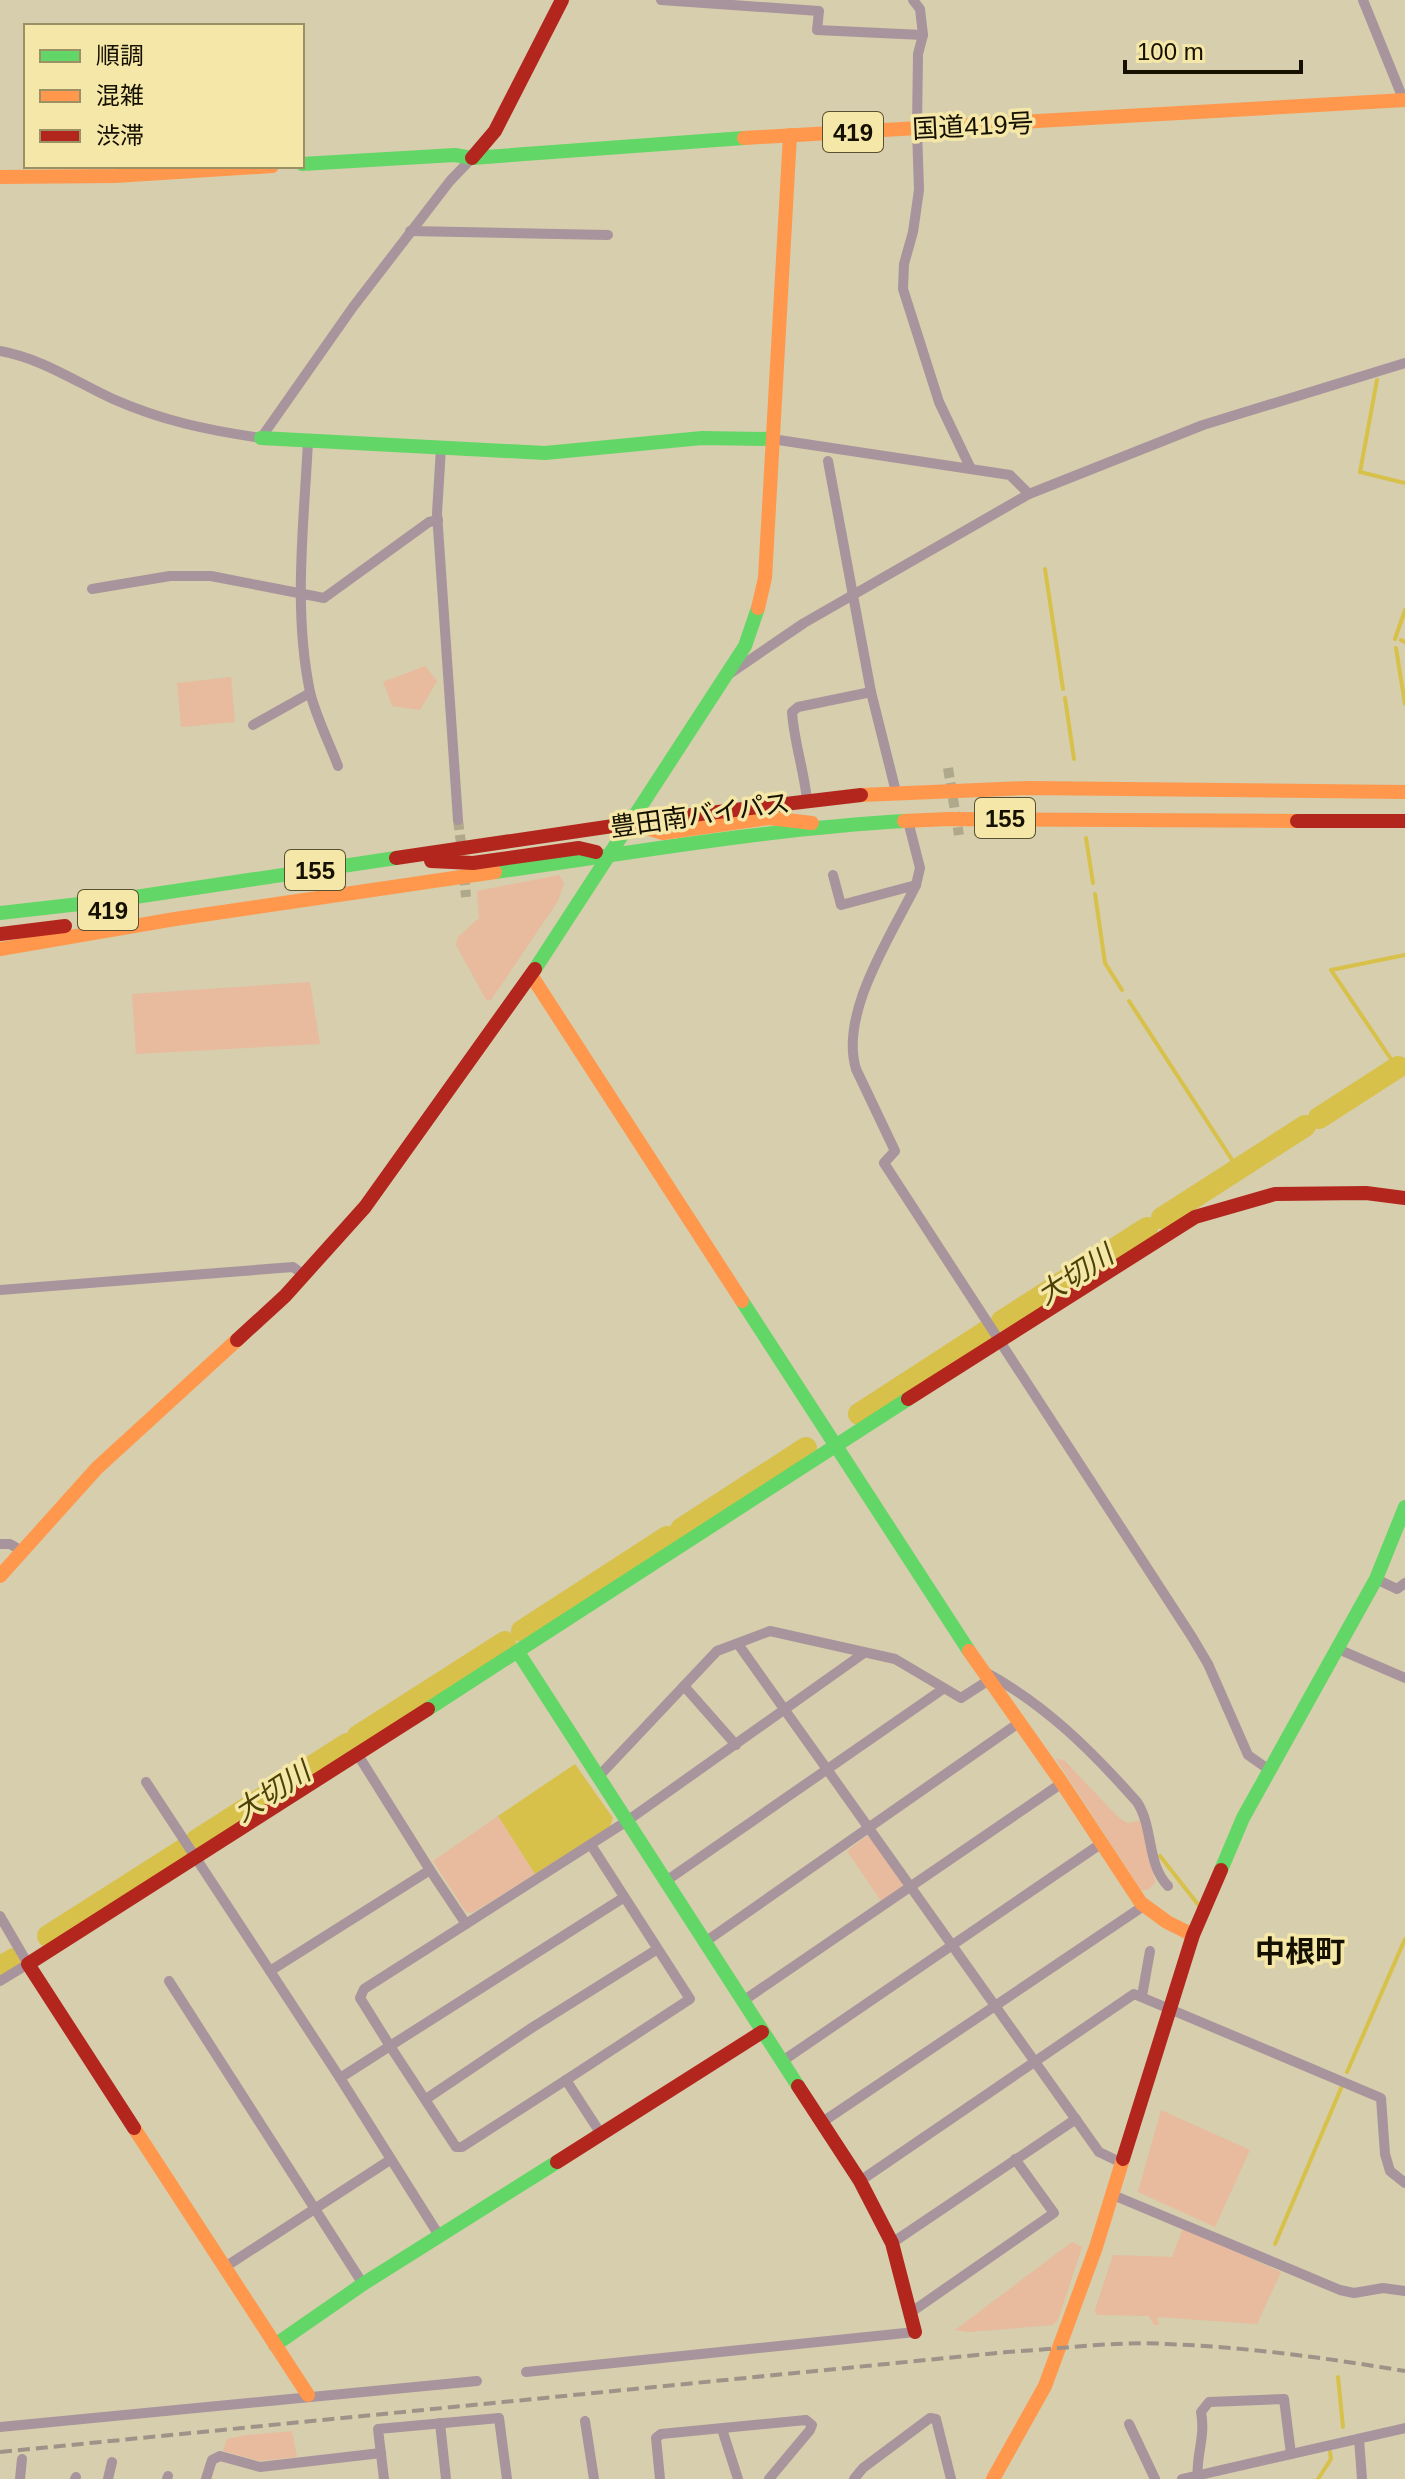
<svg xmlns="http://www.w3.org/2000/svg" width="1405" height="2479" font-family="Helvetica,'Noto Sans JP',sans-serif">
<rect width="100%" height="100%" fill="#d6ceac"/>
<g fill="#e8ba9e">
<polygon points="425,666 437,681 420,710 392,706 383,682"/>
<polygon points="231,677 235,722 181,727 177,683"/>
<polygon points="559,875 564,883 558,901 491,1000 486,1000 456,945 458,937 479,918 477,891"/>
<polygon points="310,982 320,1044 136,1054 132,994"/>
<polygon points="1056,1759 1064,1760 1117,1816 1127,1823 1139,1821 1143,1815 1155,1883 1148,1890 1141,1890"/>
<polygon points="498,1816 535,1874 472,1913 466,1912 433,1861"/>
<polygon points="867,1836 871,1838 902,1883 902,1887 881,1901 847,1851"/>
<polygon points="1161,2110 1250,2150 1215,2227 1138,2192"/>
<polygon points="1183,2228 1281,2272 1257,2324 1157,2317 1159,2325 1154,2325 1149,2316 1097,2315 1095,2310 1113,2255 1172,2257"/>
<polygon points="1072,2242 1082,2247 1058,2320 1053,2325 968,2332 955,2330"/>
<polygon points="292,2431 297,2457 260,2461 223,2451 227,2439 247,2435"/>
</g>
<polygon fill="#d7c14a" points="575,1764 613,1818 610,1827 535,1874 498,1816"/>
<g fill="none" stroke-linecap="round" stroke-linejoin="round">
<g stroke="#d7c14a" stroke-width="4">
<polyline points="1377,380 1360,472 1405,483"/>
<polyline points="1045,569 1063,689"/>
<polyline points="1395,639 1405,610"/>
<polyline points="1401,640 1405,642"/>
<polyline points="1396,648 1405,704"/>
<polyline points="1065,698 1074,759"/>
<polyline points="1086,838 1093,883"/>
<polyline points="1095,894 1105,963 1122,990"/>
<polyline points="1129,1001 1238,1169"/>
<polyline points="1397,1068 1331,970 1405,955"/>
<polyline points="1160,1856 1200,1907"/>
<polyline points="1347,2072 1405,1939"/>
<polyline points="1275,2244 1342,2086"/>
<polyline points="1338,2377 1343,2427"/>
<polyline points="1318,2479 1331,2459 1330,2452"/>
</g>
<g stroke="#d7c14a" stroke-width="22">
<polyline points="1319,1118 1398,1067"/>
<polyline points="1162,1218 1305,1126"/>
<polyline points="1002,1321 1147,1228"/>
<polyline points="859,1414 987,1331"/>
<polyline points="681,1529 806,1448"/>
<polyline points="522,1631 667,1537"/>
<polyline points="358,1736 505,1642"/>
<polyline points="197,1840 347,1744"/>
<polyline points="48,1936 186,1848"/>
<polyline points="0,1967 14,1959"/>
</g>
<g stroke="#afa88a" stroke-width="10" stroke-dasharray="10 5" stroke-linecap="butt">
<polyline points="948,768 959,835"/>
<polyline points="458,820 462,851"/>
<polyline points="464,875 466,897"/>
</g>
<g stroke="#a8949d" stroke-width="10">
<polyline points="661,0 819,11 817,30 923,35"/>
<polyline points="913,0 920,9 923,35 918,54 917,129 919,190 913,232 904,264 903,289 939,402 970,467"/>
<polyline points="1363,0 1404,101"/>
<polyline points="410,231 608,235"/>
<path d="M0,351C43,359 74,381 113,399C163,421 207,430 261,438L353,307L450,181L472,158"/>
<polyline points="772,439 1010,475 1029,494"/>
<path d="M308,441C304,523 293,610 310,692C316,717 329,742 338,766"/>
<polyline points="441,448 437,513 458,820"/>
<polyline points="828,461 871,692 896,792"/>
<polyline points="92,589 170,576 211,576 324,598 429,522 438,520"/>
<polyline points="729,674 804,623 1029,494 1203,425 1405,363"/>
<polyline points="253,725 310,693"/>
<path d="M807,800C804,770 794,742 792,712L798,707L871,692"/>
<path d="M908,821L920,868L916,885C892,934 839,1013 856,1069L895,1151L884,1163L1192,1637L1208,1664L1248,1755L1268,1769"/>
<polyline points="833,875 841,905 916,885"/>
<polyline points="0,1290 293,1267 304,1275"/>
<polyline points="0,1544 10,1544 22,1551"/>
<polyline points="1376,1579 1397,1589 1405,1583"/>
<polyline points="738,1644 1099,2152 1122,2163"/>
<polyline points="1338,1649 1405,1678"/>
<path d="M983,1671C1044,1703 1092,1751 1137,1802C1154,1828 1146,1863 1168,1886"/>
<polyline points="684,1686 736,1745"/>
<polyline points="358,1755 430,1870"/>
<polyline points="599,1776 717,1651 770,1631 895,1659 961,1698 989,1680"/>
<polyline points="146,1782 270,1971"/>
<polyline points="666,1881 943,1689"/>
<polyline points="0,1916 28,1964 0,1981"/>
<polyline points="466,1924 627,1821 864,1653"/>
<polyline points="705,1942 1020,1722"/>
<polyline points="169,1981 363,2284"/>
<polyline points="1142,1996 1150,1951"/>
<polyline points="743,2001 1062,1783"/>
<polyline points="781,2062 1102,1843"/>
<polyline points="340,2078 440,2237"/>
<polyline points="566,2080 690,1999 591,1845"/>
<polyline points="426,2099 533,2027 656,1950"/>
<polyline points="821,2123 1139,1909 1141,1903"/>
<polyline points="601,2134 566,2080 462,2147 456,2147 390,2046 340,2078 270,1971 430,1870 466,1924 364,1989 360,1998 390,2046 623,1898"/>
<polyline points="860,2181 1134,1994 1381,2098 1385,2154 1390,2171 1405,2183"/>
<polyline points="1113,2195 1340,2290 1354,2293 1383,2288 1405,2291"/>
<polyline points="892,2243 1076,2119"/>
<polyline points="225,2267 390,2160"/>
<polyline points="910,2313 1054,2213 1015,2159"/>
<polyline points="526,2372 915,2332"/>
<polyline points="585,2421 594,2479"/>
<polyline points="440,2423 446,2479"/>
<polyline points="1129,2424 1155,2479"/>
<polyline points="0,2427 477,2381"/>
<polyline points="722,2429 738,2479"/>
<polyline points="1359,2439 1362,2479"/>
<polyline points="20,2479 22,2459"/>
<polyline points="75,2479 76,2477"/>
<polyline points="108,2479 112,2462"/>
<polyline points="167,2479 168,2476"/>
<polyline points="206,2479 212,2460 220,2456 260,2467 381,2453"/>
<polyline points="384,2479 378,2429 499,2418 507,2479"/>
<polyline points="660,2479 656,2438 661,2434 806,2420 812,2425 810,2430 769,2479"/>
<polyline points="854,2479 863,2468 930,2418 936,2419 951,2479"/>
<polyline points="1182,2479 1405,2428"/>
<path d="M1198,2479C1195,2458 1206,2437 1201,2412L1209,2402L1284,2399L1291,2454"/>
</g>
<g stroke="#63d668" stroke-width="14">
<polyline points="302,164 455,155 472,158 744,138"/>
<polyline points="261,438 545,453 702,438 772,439"/>
<path d="M495,872C631,853 767,829 904,821"/>
<polyline points="0,913 115,900 396,858"/>
<polyline points="535,969 745,646 758,608"/>
<polyline points="742,1301 969,1651"/>
<polyline points="518,1652 798,2086"/>
<polyline points="428,1709 908,1399"/>
<polyline points="1221,1870 1243,1818 1376,1579 1405,1507"/>
<polyline points="275,2345 363,2284 557,2162"/>
</g>
<g stroke="#ff974d" stroke-width="14">
<polyline points="744,138 1405,100"/>
<polyline points="0,177 115,176 272,166"/>
<polyline points="758,608 765,578 790,135"/>
<polyline points="861,795 1027,788 1405,792"/>
<polyline points="639,819 650,829 663,833 769,818 812,823"/>
<polyline points="904,821 948,819 1297,821"/>
<polyline points="0,949 175,919 495,872"/>
<polyline points="531,975 742,1301"/>
<polyline points="0,1576 97,1468 237,1340"/>
<polyline points="969,1651 1062,1783 1141,1903 1167,1922 1193,1935"/>
<polyline points="134,2128 308,2395"/>
<polyline points="993,2479 1045,2386 1096,2247 1123,2159"/>
</g>
<g stroke="#b3261e" stroke-width="14">
<polyline points="472,158 495,131 562,0"/>
<polyline points="1297,821 1405,821"/>
<polyline points="396,858 667,818 861,795"/>
<polyline points="431,861 473,863 579,848 596,852"/>
<polyline points="0,934 65,926"/>
<polyline points="237,1340 285,1296 365,1207 535,969"/>
<polyline points="908,1399 1195,1217 1275,1194 1366,1193 1405,1198"/>
<polyline points="798,2086 860,2181 892,2243 915,2332"/>
<polyline points="134,2128 28,1964 428,1709"/>
<polyline points="1123,2159 1193,1935 1221,1870"/>
<polyline points="557,2162 762,2032"/>
</g>
<path stroke="#9f9389" stroke-width="4" stroke-dasharray="12 6" stroke-linecap="butt" d="M0,2452L1007,2352C1060,2349 1114,2341 1167,2344C1247,2347 1326,2358 1405,2371"/>
</g>
<g text-anchor="middle" dominant-baseline="central" stroke-width="7" stroke-linejoin="round" paint-order="stroke">
<g fill="#f4e7a7" stroke="#585032" stroke-width="2">
<rect x="823" y="112" width="60" height="40" rx="6"/>
<rect x="975" y="798" width="60" height="40" rx="6"/>
<rect x="285" y="850" width="60" height="40" rx="6"/>
<rect x="78" y="890" width="60" height="40" rx="6"/>
</g>
<g font-size="24" font-weight="bold" fill="#151000">
<text x="853" y="132">419</text>
<text x="1005" y="818">155</text>
<text x="315" y="870">155</text>
<text x="108" y="910">419</text>
</g>
<g font-size="26" fill="#151000" stroke="#f4e7a7">
<text transform="translate(973 126) rotate(-3)">国道419号</text>
<text transform="translate(700 815) rotate(-8)">豊田南バイパス</text>
</g>
<g font-size="28" font-style="italic" fill="#4d4205" stroke="#f4e7a7">
<text transform="translate(1075 1275) rotate(-33)">大切川</text>
<text transform="translate(272 1792) rotate(-33)">大切川</text>
</g>
<g font-size="30" font-weight="bold" fill="#151000" stroke="#f4e7a7">
<text x="1300" y="1951">中根町</text>
</g>
</g>
<rect x="24" y="24" width="280" height="144" fill="#f4e7a7" stroke="#9b9164" stroke-width="2"/>
<rect x="40" y="50" width="40" height="12" fill="#63d668" stroke="#9b9164" stroke-width="2"/>
<text x="96" y="64" font-size="24" fill="#151000">順調</text>
<rect x="40" y="90" width="40" height="12" fill="#ff974d" stroke="#9b9164" stroke-width="2"/>
<text x="96" y="104" font-size="24" fill="#151000">混雑</text>
<rect x="40" y="130" width="40" height="12" fill="#b3261e" stroke="#9b9164" stroke-width="2"/>
<text x="96" y="144" font-size="24" fill="#151000">渋滞</text>
<path d="M1125 60v12h176v-12" fill="none" stroke="#151000" stroke-width="4"/>
<text x="1137" y="60" font-size="24" fill="#151000" stroke="#f4e7a7" stroke-width="6" paint-order="stroke">100 m</text>
</svg>
